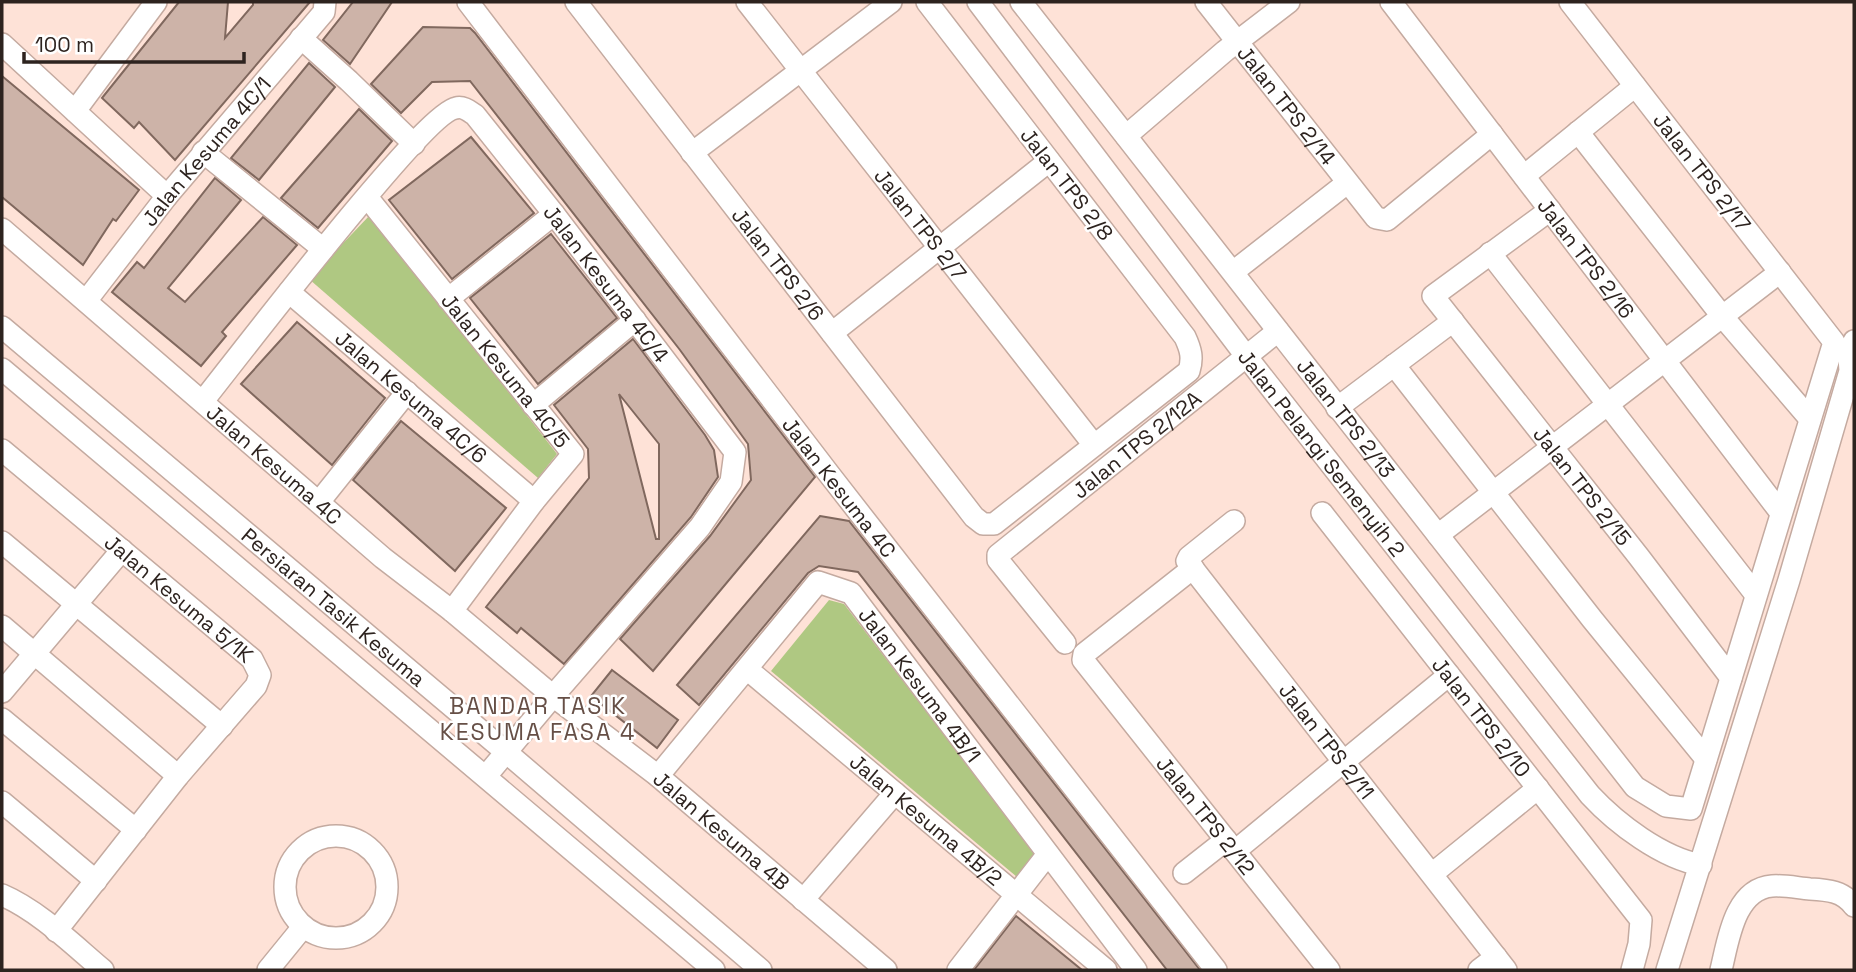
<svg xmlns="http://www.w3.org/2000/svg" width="1856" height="972" font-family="'Space Grotesk',sans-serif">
<rect width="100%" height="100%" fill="#fee2d7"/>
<g fill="#afc882">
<polygon points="370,215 557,454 538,478 309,279"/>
<polygon points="829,600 844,604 1035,853 1017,877 771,671"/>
</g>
<g fill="#cdb3a8" stroke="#80685e" stroke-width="2" fill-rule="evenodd">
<polygon points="179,2 228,2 225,38 253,5 253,2 310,2 175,160 139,122 134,128 102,98"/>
<polygon points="353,2 392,2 350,64 323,40"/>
<polygon points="423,27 470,28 475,33 815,477 653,671 620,639 710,536 751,480 748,444 680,350 470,81 432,82 401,113 371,84"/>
<polygon points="309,63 335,87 259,180 231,158"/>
<polygon points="2,76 139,190 116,221 113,219 83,265 2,197"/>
<polygon points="359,109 392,141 318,228 281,198"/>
<polygon points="471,137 534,213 452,279 389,200"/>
<polygon points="215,178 241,200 168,288 185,302 263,217 297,245 222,332 226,336 201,366 112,292 137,262 144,268"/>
<polygon points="551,234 617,318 538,384 470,298"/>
<polygon points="297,322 385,398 332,465 241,384"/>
<path d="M633,339L705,435L714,450L718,477L691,517L564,664L521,628L517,633L486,607L589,478L588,449L554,405ZM619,394L659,444V539H656Z"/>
<polygon points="401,421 506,508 455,571 353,480"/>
<polygon points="820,516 849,521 1200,970 1167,970 858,572 819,566 808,573 699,705 677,685"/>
<polygon points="612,670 678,720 657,748 591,696"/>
<polygon points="1016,916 1082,970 974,970"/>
</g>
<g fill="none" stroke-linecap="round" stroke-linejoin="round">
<defs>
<g id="minor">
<path id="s1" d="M468,2L829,474L1216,970"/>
<path id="s2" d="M576,2L974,517L983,524H994L1189,371C1193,358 1191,350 1185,337L927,2"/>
<path id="s3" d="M747,2L1094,445"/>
<path id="s4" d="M978,2L1246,356L1590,795C1617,824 1662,858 1701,865"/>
<path id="s5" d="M1021,2L1635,787L1666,806L1691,809L1834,342L1570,2"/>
<path id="s6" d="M1206,2L1376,218L1387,220L1492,134"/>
<path id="s7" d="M1391,2L1781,513"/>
<polyline points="301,38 349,81 414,144"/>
<polyline points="2,44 167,196"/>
<polyline points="75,111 156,2"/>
<polyline points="1578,132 1722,316 1810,419"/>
<polyline points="1126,136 1225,51 1289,2"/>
<polyline points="203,152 323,249"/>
<polyline points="692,153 891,2"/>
<polyline points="1524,176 1635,86"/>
<path id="s8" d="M367,197L573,454L534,501L452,611"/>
<path id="s9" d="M1550,210L1433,296L1639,557L1731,678"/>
<path id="s10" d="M2,229L383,558L452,611L553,696L658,776L886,970"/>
<polyline points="1490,253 1756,595"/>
<polyline points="1233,272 1347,183"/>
<path id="s11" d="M289,292L534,501"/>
<polyline points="448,299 554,214"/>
<path id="s12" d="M86,301L167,196L324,12L325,2"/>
<path id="s13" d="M2,327L506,752L761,970"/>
<polyline points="832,333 1049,161"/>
<polyline points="1394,365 1592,619 1706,759"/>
<polyline points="2,369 714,970"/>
<path id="s14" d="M203,401C235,361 424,113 456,108C463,106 469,111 475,115L554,214L735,452L731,482L700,527L553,696L486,776"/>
<polyline points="533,405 635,320"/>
<polyline points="1337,408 1453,321"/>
<path id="s15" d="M2,450L252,659L260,675L256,686L178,776L56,931"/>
<polyline points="319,502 407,392"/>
<path id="s16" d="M1322,513L1641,920L1639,944L1632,970"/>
<path id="s17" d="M1234,521L1189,557L1187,561L1506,970"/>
<polyline points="1438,535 1780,272"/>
<polyline points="2,542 222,726"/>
<path id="s18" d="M1193,568L1084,654L1083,660L1329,970"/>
<polyline points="2,626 178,776"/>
<path id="s19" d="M1065,643L998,560V555L1278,331"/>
<path id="s20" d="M747,669L1106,970"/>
<polyline points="2,692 122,550"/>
<polyline points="2,719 136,830"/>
<path id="s21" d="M658,776L818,582L851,593L1136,970"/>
<polyline points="2,802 96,881"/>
<circle cx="336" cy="887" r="51"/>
<polyline points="1235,851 1449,675"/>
<polyline points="1184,873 1226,840"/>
<polyline points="1432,874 1538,788"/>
<path d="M2,895C39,911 72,944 103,970"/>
<polyline points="803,900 895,793"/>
<polyline points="268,970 303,927"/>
<polyline points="958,970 1048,854"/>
<polyline points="1479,970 1496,957"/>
<polyline points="1667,970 1789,580 1850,371 1849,357 1854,341"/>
<path d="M1721,970C1728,942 1734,889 1772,886C1784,885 1798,888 1810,889C1828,890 1843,891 1854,906"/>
</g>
</defs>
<use href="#minor" stroke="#c4aaa0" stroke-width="24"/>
<use href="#minor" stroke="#fff" stroke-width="21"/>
</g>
<g text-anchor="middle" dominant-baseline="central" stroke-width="5" stroke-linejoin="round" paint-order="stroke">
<g font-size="21" fill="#2d231f" stroke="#fff">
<text stroke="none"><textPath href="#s6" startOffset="131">Jalan TPS 2/14</textPath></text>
<text stroke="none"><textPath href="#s12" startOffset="192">Jalan Kesuma 4C/1</textPath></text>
<text transform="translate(1702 172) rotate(52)">Jalan TPS 2/17</text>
<text transform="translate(1067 184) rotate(52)">Jalan TPS 2/8</text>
<text stroke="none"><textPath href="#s3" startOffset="282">Jalan TPS 2/7</textPath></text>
<text stroke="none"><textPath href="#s7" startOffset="322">Jalan TPS 2/16</textPath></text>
<text stroke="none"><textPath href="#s2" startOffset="331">Jalan TPS 2/6</textPath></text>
<text stroke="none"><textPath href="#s14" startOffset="623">Jalan Kesuma 4C/4</textPath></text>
<text stroke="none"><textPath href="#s8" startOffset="222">Jalan Kesuma 4C/5</textPath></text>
<text stroke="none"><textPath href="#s11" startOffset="161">Jalan Kesuma 4C/6</textPath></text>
<text stroke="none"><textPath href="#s5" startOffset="528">Jalan TPS 2/13</textPath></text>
<text stroke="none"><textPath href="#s19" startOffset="289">Jalan TPS 2/12A</textPath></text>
<text stroke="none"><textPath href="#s4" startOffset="567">Jalan Pelangi Semenyih 2</textPath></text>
<text stroke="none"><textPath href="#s10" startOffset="360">Jalan Kesuma 4C</textPath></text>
<text stroke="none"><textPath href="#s9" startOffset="387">Jalan TPS 2/15</textPath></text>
<text stroke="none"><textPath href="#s1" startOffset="611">Jalan Kesuma 4C</textPath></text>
<text stroke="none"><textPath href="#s15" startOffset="231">Jalan Kesuma 5/1K</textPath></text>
<text stroke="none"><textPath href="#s13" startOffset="434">Persiaran Tasik Kesuma</textPath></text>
<text stroke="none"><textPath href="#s21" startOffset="401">Jalan Kesuma 4B/1</textPath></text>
<text stroke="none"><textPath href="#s16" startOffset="259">Jalan TPS 2/10</textPath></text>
<text stroke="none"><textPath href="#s17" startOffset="290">Jalan TPS 2/11</textPath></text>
<text stroke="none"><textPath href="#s18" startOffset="343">Jalan TPS 2/12</textPath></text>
<text stroke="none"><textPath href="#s20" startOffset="234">Jalan Kesuma 4B/2</textPath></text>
<text stroke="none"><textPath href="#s10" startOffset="938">Jalan Kesuma 4B</textPath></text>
</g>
<g font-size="23" letter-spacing="2" fill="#664f46" stroke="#fff">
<text x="538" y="706">BANDAR TASIK<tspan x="538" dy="26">KESUMA FASA 4</tspan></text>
</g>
</g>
<rect width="1856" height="972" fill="none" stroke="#2d231f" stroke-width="7"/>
<path d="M24 52v10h220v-10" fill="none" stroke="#2d231f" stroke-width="3.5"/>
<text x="35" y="52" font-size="21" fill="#2d231f" stroke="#ffffff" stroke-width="5" paint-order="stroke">100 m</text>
</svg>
